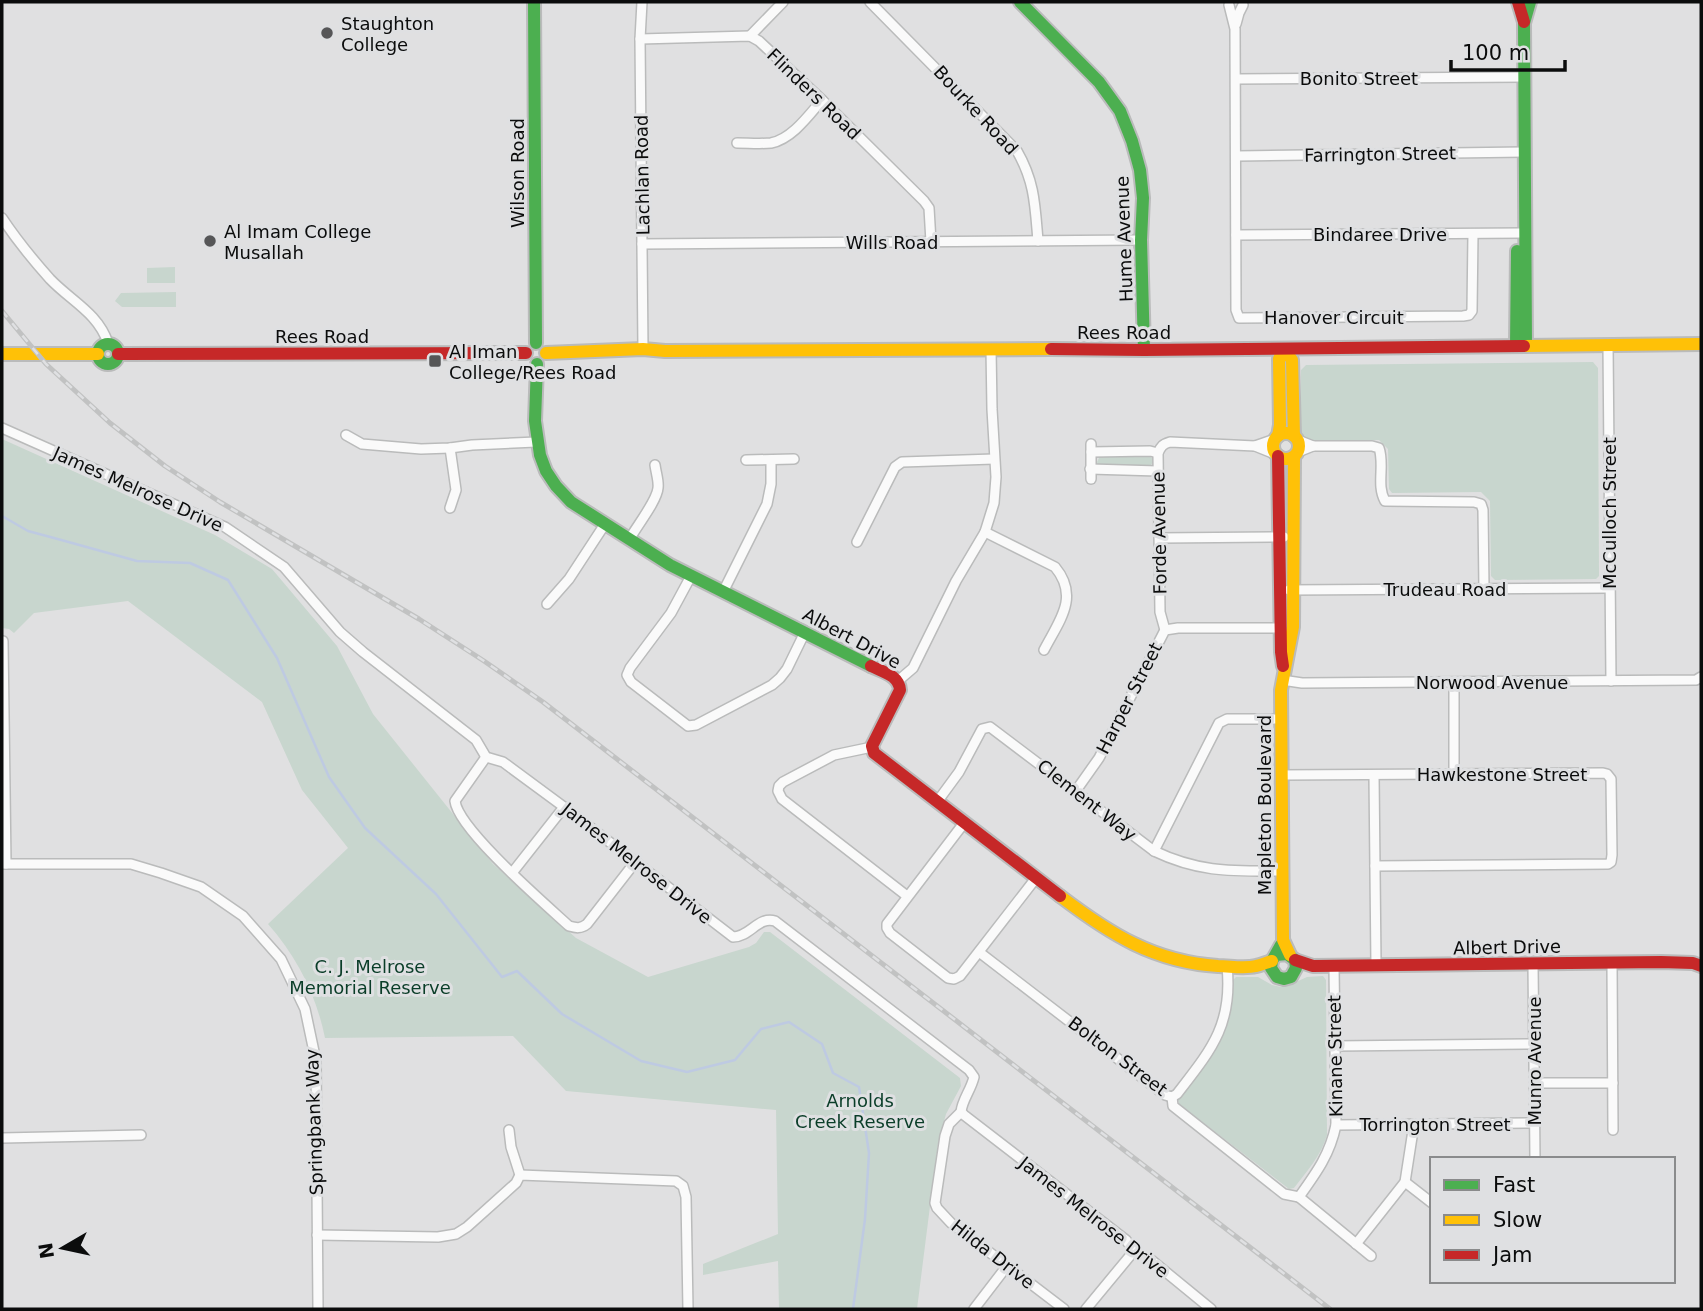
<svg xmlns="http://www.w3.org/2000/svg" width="1703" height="1311" font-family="'DejaVu Sans',sans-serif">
<rect width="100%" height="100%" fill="#e0e0e1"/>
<g fill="#c8d6ce">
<polygon points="175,267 175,283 147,283 147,268"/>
<polygon points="176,292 176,307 122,307 115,301 121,293"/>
<polygon points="1593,362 1598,368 1599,576 1596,579 1495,580 1491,576 1490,501 1481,492 1392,493 1389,489 1388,449 1379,440 1307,440 1301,434 1301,370 1306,365"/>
<path d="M2,439L215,535L272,569L337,646L373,714L493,864L576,938L648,977L749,947L756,943L764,932H770L960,1078L961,1086L946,1114L938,1143L917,1309H779L778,1261L703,1275V1264L778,1234L776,1110L566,1091L513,1036L325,1038C316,994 297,957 268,924L348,848L302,790L262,702L128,601L34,613L14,633L9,629L2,628Z"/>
<polygon points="1147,455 1152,458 1153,462 1151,465 1145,467 1098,466 1097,462 1100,456"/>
<path d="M1323,976L1326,980L1327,1135C1321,1156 1307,1171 1294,1188L1289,1189L1179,1104L1178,1099C1211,1056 1229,1039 1231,982L1236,977H1258L1272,985L1281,987L1287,986L1307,977Z"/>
</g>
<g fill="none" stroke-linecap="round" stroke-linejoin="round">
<polyline stroke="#becae2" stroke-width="2.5" points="2,516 28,531 54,538 137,561 190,563 228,580 277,658 329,777 365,828 436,894 502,977 517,971 562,1014 641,1061 687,1072 735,1060 761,1029 789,1022 822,1044 833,1073 859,1087 869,1153 865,1219 853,1309"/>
<defs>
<g id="street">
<polyline points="642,2 640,39 643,349"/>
<path d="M870,2L1017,151C1035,182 1035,206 1038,241"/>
<polyline points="1229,5 1235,29 1236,310 1239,318 1463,316 1469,315 1472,311 1473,234"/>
<polyline points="1236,24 1239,13 1243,5"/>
<polyline points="750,36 783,2"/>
<polyline points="640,39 750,36 759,41 822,100 924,201 929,208 931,242"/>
<polyline points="1236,79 1524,77"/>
<path d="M737,143C748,143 760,144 771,143C792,139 809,115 822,100"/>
<polyline points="1237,156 1524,152"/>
<path d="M2,218C16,239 33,260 50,279C71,301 98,313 108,343"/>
<polyline points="1236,235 1524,233"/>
<polyline points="642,244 1141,240"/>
<polyline points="1608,345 1611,681"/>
<path d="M2,428L225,527L284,567L340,632L363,652L476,740L486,757L503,762L564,807L733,937C750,937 758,916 775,921L969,1070L974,1077C971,1090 962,1100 961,1112L964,1115L1126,1240L1134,1251L1150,1259L1211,1309"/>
<polyline points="346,435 362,444 421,449 450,448 472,445 536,442"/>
<path d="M1298,440L1313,446H1372L1379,448C1385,465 1376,485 1385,501L1474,502L1481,504L1483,510L1484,589"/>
<polyline points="1255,446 1275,439"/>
<polyline points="450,448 456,490 450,508"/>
<polyline points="1091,452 1150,451 1158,453"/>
<polyline points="1298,452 1313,446"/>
<polyline points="746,460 794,459"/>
<polyline points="1090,469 1158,471"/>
<polyline points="1091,479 1091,444"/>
<path d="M985,532L1055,567C1080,597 1059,621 1044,650"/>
<polyline points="1160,538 1284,537"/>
<path d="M629,540C636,527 657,501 658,488C659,481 656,473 655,465"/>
<polyline points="857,542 895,467 902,462 994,459"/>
<polyline points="691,576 671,613 630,668 627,675 631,682 688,726 696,725 772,685 780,678 787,669 805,632"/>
<polyline points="1289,590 1610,588"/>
<polyline points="723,592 767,504 771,484 771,460"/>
<polyline points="547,604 569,579 605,524"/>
<path d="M1165,630L1160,612L1158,453C1161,446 1163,444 1170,442L1255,446L1275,454"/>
<polyline points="3,641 6,864"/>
<polyline points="899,680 913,668 956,581 985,532 994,503 996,477 992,409 991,349"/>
<polyline points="1282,680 1302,683 1696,680 1701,677"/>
<polyline points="1454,682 1454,774"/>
<polyline points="872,747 834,755 783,782 779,786 778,791 782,799 907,896"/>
<path d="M486,757L455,801C458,829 545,904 569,926C576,928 581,929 587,924L636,861"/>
<polyline points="1282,775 1603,773 1607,774 1611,779 1612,855 1611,862 1608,864 1375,866"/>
<polyline points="1374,775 1376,965"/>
<polyline points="1075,792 1099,758 1165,630 1178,628 1281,628"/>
<path d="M937,802L959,772L982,729L990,727L1154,851C1200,873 1233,871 1282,871"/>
<polyline points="964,823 887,924 887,928 890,933 948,978 954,979 960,976 1036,878"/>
<polyline points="1154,851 1219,723 1227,719 1281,719"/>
<polyline points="2,864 131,864 161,873 201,887 243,916 281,959 305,1009 316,1061 318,1309"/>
<polyline points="512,873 564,807"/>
<polyline points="979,952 1165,1095 1172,1097"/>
<polyline points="1612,963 1613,1130"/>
<polyline points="1533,964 1535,1159"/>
<path d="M1334,966L1336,1125C1330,1154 1317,1172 1299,1197L1371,1256"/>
<polyline points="1335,1046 1534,1044"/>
<polyline points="1534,1083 1613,1083"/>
<polyline points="1172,1097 1173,1106 1284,1194 1299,1197"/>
<path d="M1172,1097L1177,1094C1211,1050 1233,1025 1227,966"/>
<polyline points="961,1112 949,1124 945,1136 935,1203 937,1208 951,1223 1064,1309"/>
<polyline points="1336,1125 1535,1123"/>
<polyline points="509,1130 511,1147 520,1175"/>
<polyline points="2,1138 141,1135"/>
<polyline points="1405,1182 1432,1203"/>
<polyline points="317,1235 438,1237 456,1234 467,1227 516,1183 520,1175 676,1181 683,1186 686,1197 688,1309"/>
<polyline points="1356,1244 1405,1182 1414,1124"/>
<polyline points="974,1309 1007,1266"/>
<polyline points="1086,1309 1134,1251"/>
</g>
<g id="fast">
<polyline points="534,2 536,343"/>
<polyline points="1020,2 1099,82 1120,111 1132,141 1140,170 1143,198 1141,240 1144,350"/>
<circle cx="108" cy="354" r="10"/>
<polyline points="1516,346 1517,251"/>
<polyline points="1526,346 1524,23 1530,2"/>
<polyline points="537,364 535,421 540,455 546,471 556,486 571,502 670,565 871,666"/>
<polyline points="1276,955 1287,954 1295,960 1296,968 1291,977 1284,979 1277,977 1271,968 1272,961 1281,945"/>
</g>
<g id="slow">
<polyline points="1524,346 1701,344"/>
<polyline points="546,353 643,349 665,351 1051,349"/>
<polyline points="2,354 98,354"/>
<circle cx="1286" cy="446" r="13"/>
<polyline points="1278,436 1280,425 1279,359 1284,349 1292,360 1294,436"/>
<path d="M1060,896C1110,934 1154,962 1218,966C1230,966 1244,969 1256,966C1262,965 1267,962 1272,961"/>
<polyline points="1290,955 1283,940 1281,690 1293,627 1294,457"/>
</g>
<g id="jam">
<polyline points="1518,2 1524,22"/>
<polyline points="1051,349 1144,350 1524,346"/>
<polyline points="118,354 526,353"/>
<polyline points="1278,456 1281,652 1283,666"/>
<path d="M871,666C883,672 899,675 900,690L872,746L874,753L1060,896"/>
<polyline points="1295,960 1313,966 1661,962 1693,963 1701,966"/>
</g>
</defs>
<use href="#street" stroke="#babbbb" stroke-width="12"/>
<use href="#fast" stroke="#babbbb" stroke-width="16"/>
<use href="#slow" stroke="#babbbb" stroke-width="16"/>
<use href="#jam" stroke="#babbbb" stroke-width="16"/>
<use href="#street" stroke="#fafafa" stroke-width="9"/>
<use href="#fast" stroke="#4caf50" stroke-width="12"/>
<use href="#slow" stroke="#ffc107" stroke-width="12"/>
<use href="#jam" stroke="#c62828" stroke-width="12"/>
<defs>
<polyline id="rail" points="2,311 46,364 110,423 165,466 220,502 419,619 484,661 543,702 1330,1309"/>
</defs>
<use href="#rail" stroke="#c1c2c2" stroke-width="5"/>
<use href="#rail" stroke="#dfe0e2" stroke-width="2.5" stroke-dasharray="8" stroke-linecap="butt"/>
</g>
<g fill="#565657" stroke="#dfe0e2" stroke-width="2.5">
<circle cx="327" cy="33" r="7"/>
<circle cx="210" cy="241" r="7"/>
<rect x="428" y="354" width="14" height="14" rx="3.5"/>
</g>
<g text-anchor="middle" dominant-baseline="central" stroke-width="6" stroke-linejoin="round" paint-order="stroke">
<g font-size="18" fill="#0b0c0c" stroke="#dfe0e2" text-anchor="start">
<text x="341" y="23">Staughton<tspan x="341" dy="21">College</tspan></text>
<text x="224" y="231">Al Imam College<tspan x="224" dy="21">Musallah</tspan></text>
<text x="449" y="351">Al Iman<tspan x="449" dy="21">College/Rees Road</tspan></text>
</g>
<g font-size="18" fill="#0b0c0c" stroke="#dfe0e2">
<text x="1359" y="78">Bonito Street</text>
<text transform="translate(814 94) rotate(44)">Flinders Road</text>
<text transform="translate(976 110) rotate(47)">Bourke Road</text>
<text transform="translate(1380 154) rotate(-1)">Farrington Street</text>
<text transform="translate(517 173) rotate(-90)">Wilson Road</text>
<text transform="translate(642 175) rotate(-91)">Lachlan Road</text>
<text x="1380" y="234">Bindaree Drive</text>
<text transform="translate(1124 239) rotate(-92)">Hume Avenue</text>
<text x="892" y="242">Wills Road</text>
<text x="1334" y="317">Hanover Circuit</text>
<text x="1124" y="332">Rees Road</text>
<text x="322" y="336">Rees Road</text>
<text transform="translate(138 489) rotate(24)">James Melrose Drive</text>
<text transform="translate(1609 513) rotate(-90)">McCulloch Street</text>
<text transform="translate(1159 533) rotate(-91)">Forde Avenue</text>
<text x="1445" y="589">Trudeau Road</text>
<text transform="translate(852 638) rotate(28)">Albert Drive</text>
<text x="1492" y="682">Norwood Avenue</text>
<text transform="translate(1129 698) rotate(-63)">Harper Street</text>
<text x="1502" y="774">Hawkestone Street</text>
<text transform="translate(1087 800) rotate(38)">Clement Way</text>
<text transform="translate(1264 805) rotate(-90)">Mapleton Boulevard</text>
<text transform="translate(637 863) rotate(38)">James Melrose Drive</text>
<text transform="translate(1507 947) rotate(-1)">Albert Drive</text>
<text transform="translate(1118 1056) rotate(37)">Bolton Street</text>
<text transform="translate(1335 1056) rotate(-91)">Kinane Street</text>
<text transform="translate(1534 1061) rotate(-90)">Munro Avenue</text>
<text transform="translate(314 1122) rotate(-92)">Springbank Way</text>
<text x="1435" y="1124">Torrington Street</text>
<text transform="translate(1094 1217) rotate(38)">James Melrose Drive</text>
<text transform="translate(993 1254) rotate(38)">Hilda Drive</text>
</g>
<g font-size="18" fill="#0a3d28" stroke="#dfe0e2">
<text x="370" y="966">C. J. Melrose<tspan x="370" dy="21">Memorial Reserve</tspan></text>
<text x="860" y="1100">Arnolds<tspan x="860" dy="21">Creek Reserve</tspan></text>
</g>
</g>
<rect width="1703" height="1311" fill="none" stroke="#0b0c0c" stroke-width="7"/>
<rect x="1430" y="1157" width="245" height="126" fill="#dfe0e2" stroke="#8a8b8c" stroke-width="2"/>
<rect x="1444" y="1180" width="35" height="10" fill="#4caf50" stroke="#8a8b8c" stroke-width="2"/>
<text x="1493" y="1192" font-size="21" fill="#0b0c0c">Fast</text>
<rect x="1444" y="1215" width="35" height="10" fill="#ffc107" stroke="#8a8b8c" stroke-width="2"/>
<text x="1493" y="1227" font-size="21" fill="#0b0c0c">Slow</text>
<rect x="1444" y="1250" width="35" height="10" fill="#c62828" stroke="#8a8b8c" stroke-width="2"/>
<text x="1493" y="1262" font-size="21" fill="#0b0c0c">Jam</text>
<g transform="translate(63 1248) rotate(261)" stroke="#dfe0e2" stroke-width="5" paint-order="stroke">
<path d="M0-5L12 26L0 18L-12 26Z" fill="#0b0c0c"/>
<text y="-10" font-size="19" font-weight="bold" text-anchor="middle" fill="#0b0c0c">N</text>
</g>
<path d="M1451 60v10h114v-10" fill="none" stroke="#0b0c0c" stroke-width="3.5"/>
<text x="1462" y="60" font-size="21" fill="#0b0c0c" stroke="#dfe0e2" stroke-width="5" paint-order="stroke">100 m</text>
</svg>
